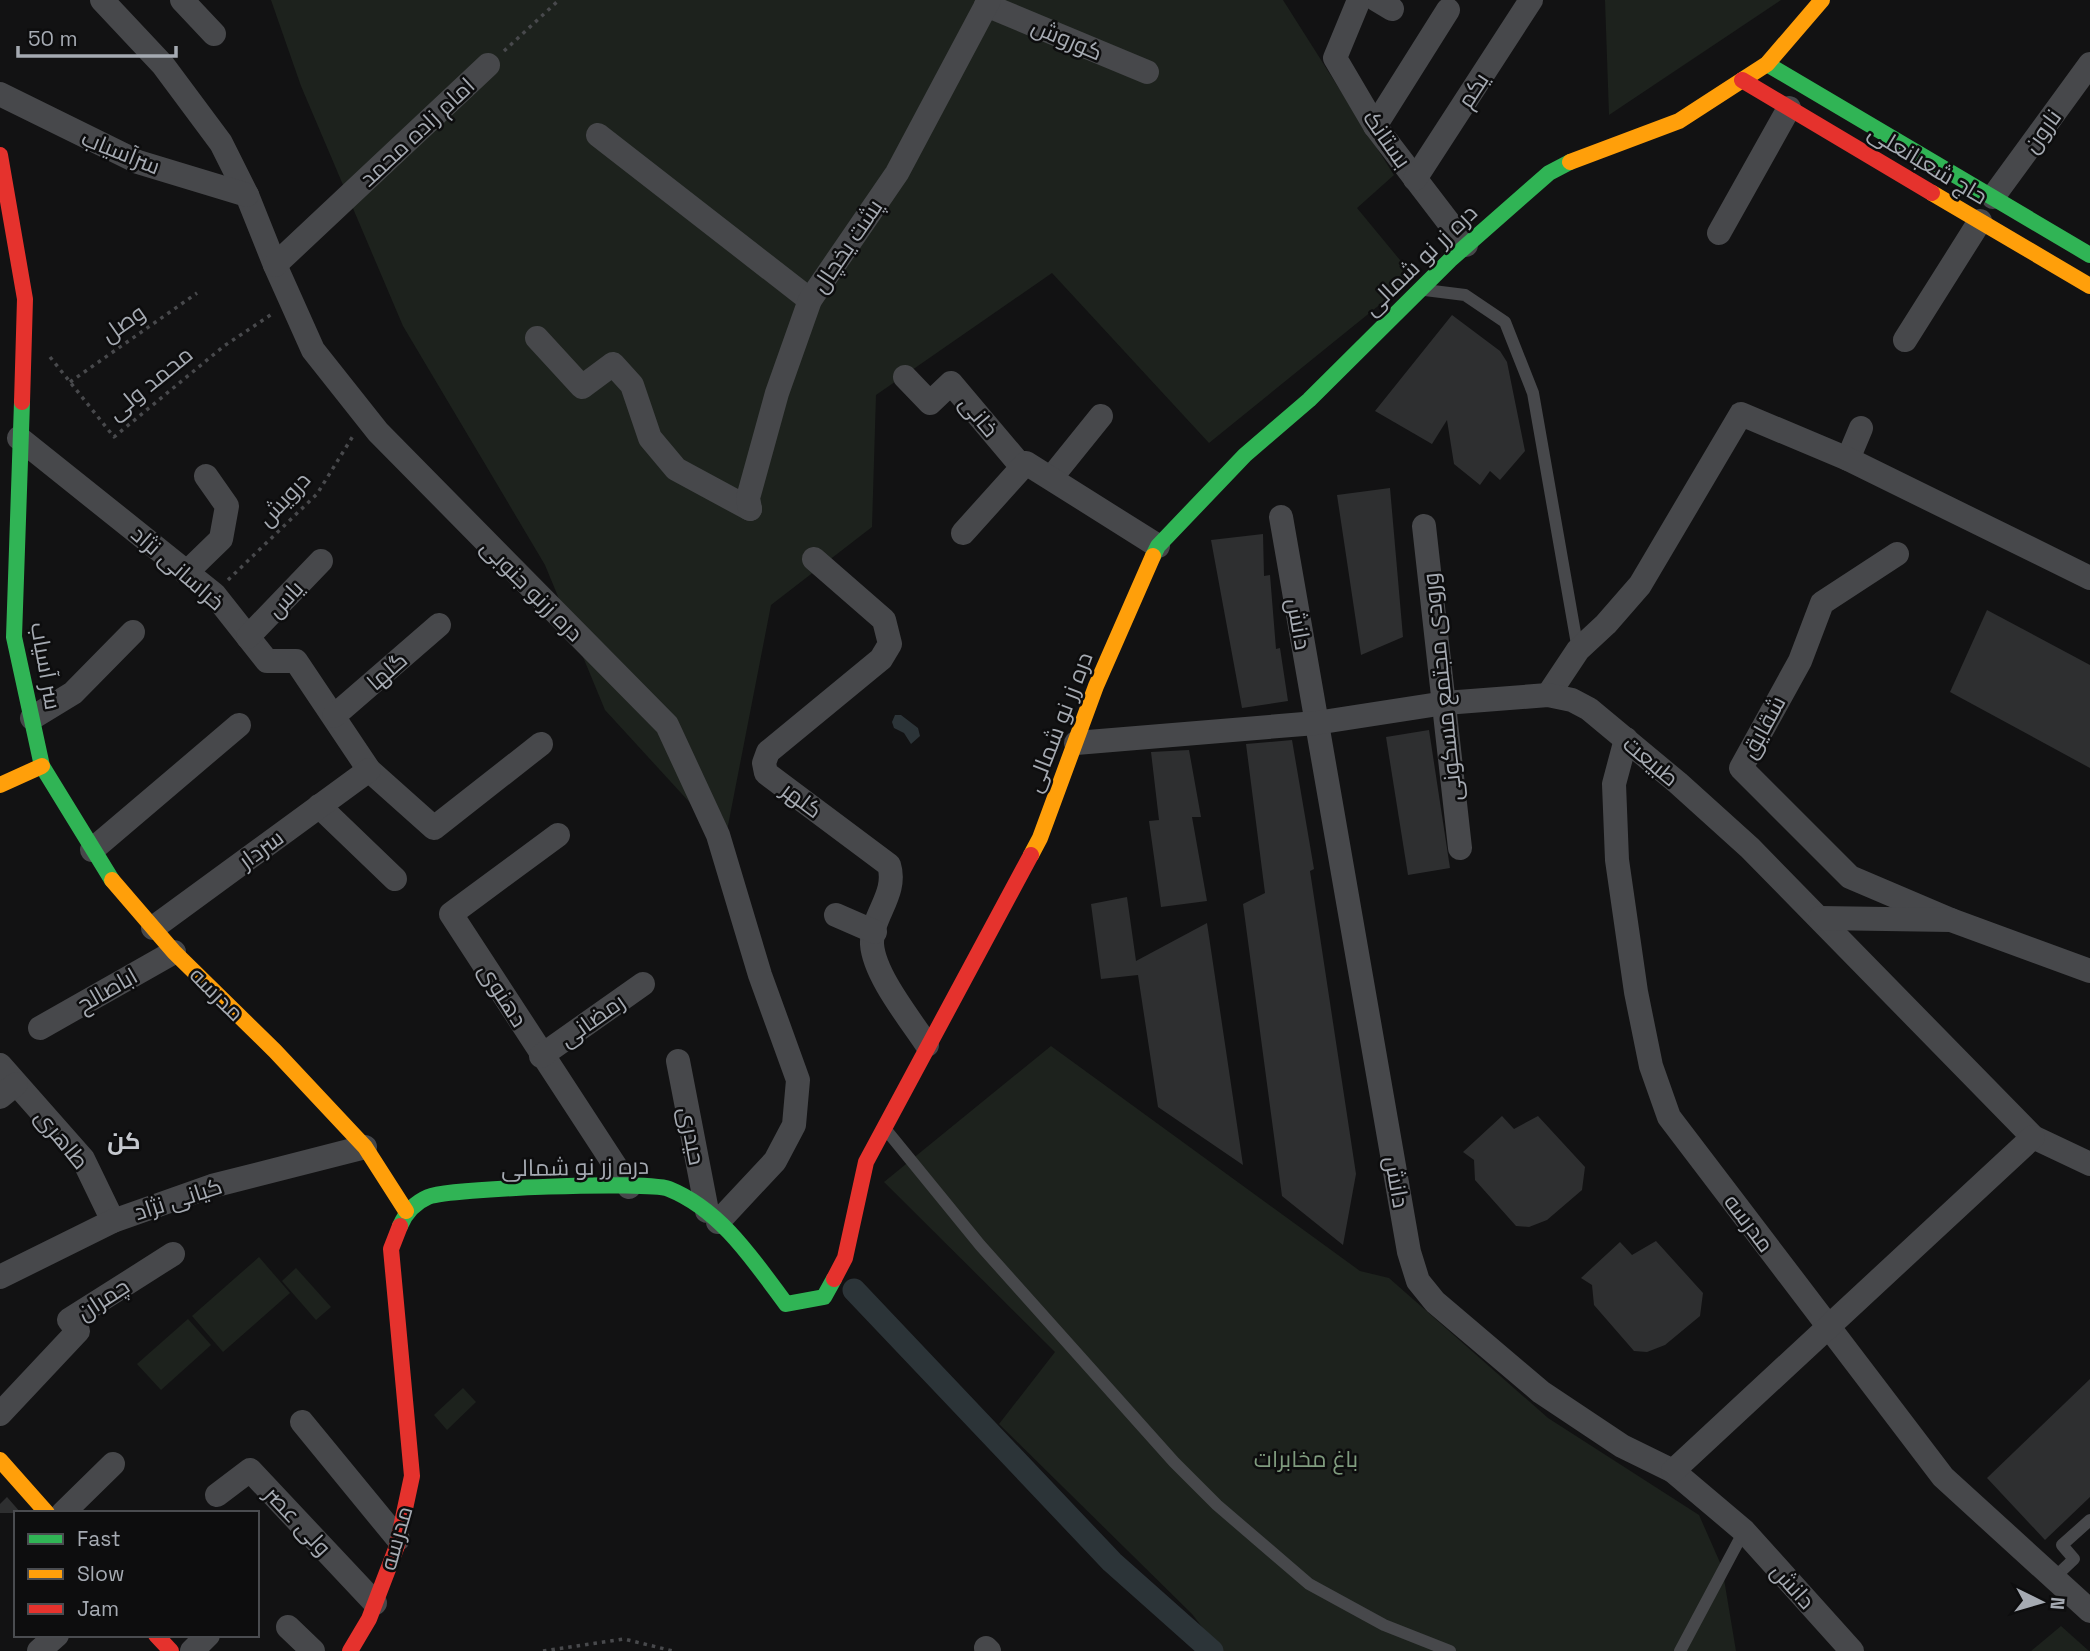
<svg xmlns="http://www.w3.org/2000/svg" width="2090" height="1651" font-family="'Space Grotesk',Cairo,sans-serif">
<rect width="100%" height="100%" fill="#121213"/>
<g fill="#1d221d">
<polygon points="271,0 1283,0 1394,175 1357,208 1414,277 1209,443 1052,273 876,395 872,527 771,605 725,841 605,710 545,565 403,326 301,86"/>
<polygon points="1605,0 1781,0 1609,115"/>
<polygon points="1051,1046 1360,1271 1389,1278 1548,1418 1699,1515 1722,1567 1736,1651 1221,1651 1192,1614 999,1424 1055,1352 884,1182"/>
<polygon points="259,1257 290,1293 223,1352 192,1316"/>
<polygon points="296,1268 331,1307 316,1320 282,1281"/>
<polygon points="188,1319 211,1345 161,1390 137,1364"/>
<polygon points="463,1388 476,1402 447,1430 434,1415"/>
<polygon points="2061,1626 2089,1651 2031,1651"/>
</g>
<polygon fill="#2c3438" points="895,715 901,715 918,728 920,736 911,744 904,733 894,728 892,722"/>
<g fill="none" stroke-linecap="round" stroke-linejoin="round">
<polyline stroke="#2c3438" stroke-width="23" points="854,1290 1112,1562 1212,1651"/>
</g>
<g fill="#2e2f30">
<polygon points="1452,315 1500,351 1507,362 1525,451 1500,480 1490,471 1480,485 1454,464 1447,420 1432,444 1375,411"/>
<polygon points="1390,488 1403,637 1361,655 1337,495"/>
<polygon points="1263,534 1264,576 1270,575 1276,649 1280,648 1288,701 1242,708 1211,540"/>
<polygon points="1987,610 2090,665 2090,768 1950,692"/>
<polygon points="1429,730 1450,868 1408,875 1386,737"/>
<polygon points="1292,740 1314,869 1310,871 1356,1174 1343,1245 1282,1196 1243,904 1265,893 1246,744"/>
<polygon points="1189,750 1201,817 1192,817 1207,901 1161,907 1149,821 1159,820 1151,752"/>
<polygon points="1127,897 1136,961 1207,923 1243,1165 1158,1107 1138,975 1101,979 1091,904"/>
<polygon points="1502,1116 1514,1129 1538,1116 1585,1167 1582,1190 1547,1220 1529,1227 1516,1226 1475,1180 1474,1160 1463,1152"/>
<polygon points="1656,1241 1703,1293 1700,1316 1665,1345 1647,1352 1634,1351 1594,1305 1592,1285 1581,1278 1620,1242 1632,1255"/>
<polygon points="2090,1379 2090,1497 2045,1540 1987,1478"/>
<polygon points="7,1497 21,1513 0,1513 0,1504"/>
</g>
<g fill="none" stroke-linecap="round" stroke-linejoin="round">
<g stroke="#48494c" stroke-width="3.5" stroke-dasharray="3.5 5" stroke-linecap="butt">
<polyline points="504,51 559,0"/>
<polyline points="50,357 114,437 224,346 272,314"/>
<polyline points="70,382 197,293"/>
<polyline points="228,580 317,494 353,436"/>
<polyline points="543,1651 624,1639 673,1651"/>
</g>
<g stroke="#47484b" stroke-width="12">
<polyline points="1425,290 1465,295 1505,322 1533,393 1578,650"/>
<polyline points="887,1131 980,1245 1174,1462 1217,1505 1309,1584 1384,1625 1450,1651"/>
<polyline points="2054,1578 2074,1559 2062,1545 2090,1520"/>
<polyline points="1680,1651 1744,1531"/>
</g>
<g stroke="#47484b" stroke-width="24">
<polyline points="102,0 163,65 221,143 247,195 275,265 313,350 378,432 667,725 718,835 760,975 798,1080 794,1125 775,1161 718,1222"/>
<polyline points="182,0 214,34"/>
<polyline points="1359,0 1335,58 1375,126 1466,245"/>
<polyline points="1377,0 1392,9"/>
<polyline points="986,5 1147,72"/>
<polyline points="0,94 138,162 247,195"/>
<polyline points="1375,126 1448,10"/>
<polyline points="598,135 810,300"/>
<polyline points="1415,179 1531,0"/>
<polyline points="1993,197 2090,64"/>
<polyline points="1719,233 1789,108"/>
<polyline points="275,265 488,65"/>
<polyline points="537,338 582,387 613,364 632,385 650,438 676,469 750,509"/>
<polyline points="1905,340 1980,221"/>
<polyline points="905,377 930,403 951,383 1022,467"/>
<polyline points="19,438 214,594 267,661 296,661 369,770 434,828 541,744"/>
<polyline points="1848,459 1861,428"/>
<polyline points="1051,478 1101,416"/>
<polyline points="750,509 748,498 777,393 810,300 897,173 989,0"/>
<polyline points="1281,517 1409,1252 1418,1281 1435,1302 1541,1392 1622,1446 1673,1471 1744,1531 1852,1651"/>
<polyline points="1424,526 1460,848"/>
<polyline points="963,533 1026,463 1158,546"/>
<polyline points="1897,554 1822,603 1800,661 1741,768 1850,877 1951,920"/>
<path d="M814,559L884,620L890,644L881,659L768,752L764,763L766,773L889,865C898,894 871,916 872,944C874,975 910,1019 927,1045"/>
<polyline points="186,573 221,539 227,506 206,476"/>
<polyline points="248,637 321,561"/>
<polyline points="1548,695 1578,650 1606,624 1640,585 1741,414 1848,459 2090,578"/>
<polyline points="334,716 439,625"/>
<polyline points="32,718 73,693 133,632"/>
<polyline points="1626,739 1614,784 1617,860 1636,992 1651,1066 1669,1117 1943,1477 2090,1611"/>
<polyline points="1076,743 1316,723 1445,703 1548,695 1572,700 1589,709 1678,783 1750,848 2033,1137 2090,1164"/>
<polyline points="319,806 395,879"/>
<polyline points="558,835 451,914 629,1187"/>
<polyline points="92,850 239,725"/>
<polyline points="836,915 875,932"/>
<polyline points="1820,918 1951,920 2090,971"/>
<polyline points="153,928 369,770"/>
<polyline points="40,1028 174,952"/>
<polyline points="541,1056 643,984"/>
<polyline points="678,1061 707,1211"/>
<polyline points="0,1065 83,1159 113,1221"/>
<polyline points="0,1097 16,1084"/>
<polyline points="0,1277 113,1221 212,1186 365,1147"/>
<polyline points="0,1414 78,1331 69,1320 173,1254"/>
<polyline points="302,1422 398,1539"/>
<polyline points="1673,1471 2033,1137"/>
<polyline points="217,1495 250,1470 375,1603"/>
<polyline points="63,1513 113,1464"/>
<polyline points="288,1627 313,1651"/>
<polyline points="986,1648 989,1651"/>
<polyline points="39,1651 57,1635"/>
<polyline points="192,1651 208,1635"/>
</g>
<g stroke="#30b455" stroke-width="16">
<polyline points="1767,64 2090,255"/>
<polyline points="22,402 14,637 42,766 112,880"/>
<polyline points="1153,556 1158,546 1245,455 1309,400 1450,260 1549,173 1570,162"/>
<path d="M400,1226C406,1212 414,1203 428,1197C450,1188 648,1181 669,1189C721,1210 754,1261 786,1304L824,1297L834,1279"/>
</g>
<g stroke="#ff9f0a" stroke-width="16">
<polyline points="1570,162 1679,121 1767,64 1822,0"/>
<polyline points="1932,193 2090,286"/>
<polyline points="0,785 42,766"/>
<polyline points="1031,855 1040,838 1096,686 1153,556"/>
<polyline points="112,880 174,952 275,1051 365,1147 406,1211"/>
<polyline points="0,1460 47,1513"/>
</g>
<g stroke="#e5322d" stroke-width="16">
<polyline points="1742,80 1932,193"/>
<polyline points="0,155 25,299 22,402"/>
<polyline points="834,1279 845,1258 866,1162 1031,855"/>
<polyline points="156,1635 171,1651"/>
<polyline points="350,1651 369,1619 397,1546 412,1476 391,1249 400,1226"/>
</g>
</g>
<g text-anchor="middle" dominant-baseline="central" stroke-width="5" stroke-linejoin="round" paint-order="stroke">
<g font-size="23" fill="#a5aab2" stroke="#0d0d0e">
<text transform="translate(1067 39) rotate(23)">کوروش</text>
<text transform="translate(1473 90) rotate(-57)">یکم</text>
<text transform="translate(2042 131) rotate(-54)">نارون</text>
<text transform="translate(417 132) rotate(-43)">امام زاده محمد</text>
<text transform="translate(1387 139) rotate(55)">بستانک</text>
<text transform="translate(121 152) rotate(22)">سرآسیاب</text>
<text transform="translate(1928 164) rotate(31)">حاج شعبانعلی</text>
<text transform="translate(847 246) rotate(-56)">پشت یخچال</text>
<text transform="translate(1420 260) rotate(-44)">دره زر نو شمالی</text>
<text transform="translate(123 323) rotate(-35)">وصل</text>
<text transform="translate(150 383) rotate(-39)">محمد ولی</text>
<text transform="translate(979 416) rotate(50)">خانی</text>
<text transform="translate(284 499) rotate(-47)">درویش</text>
<text transform="translate(178 568) rotate(41)">خراسانی نژاد</text>
<text transform="translate(532 590) rotate(45)">دره زرنو جنوبی</text>
<text transform="translate(285 599) rotate(-47)">یاس</text>
<text transform="translate(1299 624) rotate(80)">دانش</text>
<text transform="translate(46 666) rotate(80)">سر آسیاب</text>
<text transform="translate(387 671) rotate(-41)">گلها</text>
<text transform="translate(1442 687) rotate(-96)">ورودی مجتمع مسکونی</text>
<text transform="translate(1059 722) rotate(-69)">دره زر نو شمالی</text>
<text transform="translate(1763 727) rotate(-61)">شقایق</text>
<text transform="translate(1651 761) rotate(40)">طبیعت</text>
<text transform="translate(802 800) rotate(37)">کلهر</text>
<text transform="translate(261 849) rotate(-36)">سردار</text>
<text transform="translate(107 990) rotate(-30)">اباصالح</text>
<text transform="translate(217 994) rotate(45)">مدرسه</text>
<text transform="translate(503 995) rotate(58)">دهنوی</text>
<text transform="translate(592 1020) rotate(-35)">رمضانی</text>
<text transform="translate(692 1136) rotate(79)">حیدری</text>
<text transform="translate(62 1139) rotate(51)">طاهری</text>
<text transform="translate(575 1167) rotate(-1)">دره زر نو شمالی</text>
<text transform="translate(1397 1182) rotate(80)">دانش</text>
<text transform="translate(178 1199) rotate(-18)">کیانی نژاد</text>
<text transform="translate(1749 1223) rotate(53)">مدرسه</text>
<text transform="translate(103 1299) rotate(-33)">چمران</text>
<text transform="translate(298 1521) rotate(47)">ولی عصر</text>
<text transform="translate(396 1538) rotate(-74)">مدرسه</text>
<text transform="translate(1793 1586) rotate(48)">دانش</text>
</g>
<g font-size="23" fill="#7f9b7e" stroke="#0d0d0e">
<text x="1306" y="1459">باغ مخابرات</text>
</g>
<g font-size="24" font-weight="bold" fill="#c5c8ce" stroke="#0d0d0e">
<text x="124" y="1140">کن</text>
</g>
</g>
<rect x="14" y="1511" width="245" height="126" fill="#0d0d0e" stroke="#4a4c50" stroke-width="2"/>
<rect x="28" y="1534" width="35" height="10" fill="#30b455" stroke="#4a4c50" stroke-width="2"/>
<text x="77" y="1546" font-size="21" fill="#a5aab2">Fast</text>
<rect x="28" y="1569" width="35" height="10" fill="#ff9f0a" stroke="#4a4c50" stroke-width="2"/>
<text x="77" y="1581" font-size="21" fill="#a5aab2">Slow</text>
<rect x="28" y="1604" width="35" height="10" fill="#e5322d" stroke="#4a4c50" stroke-width="2"/>
<text x="77" y="1616" font-size="21" fill="#a5aab2">Jam</text>
<g transform="translate(2041 1602) rotate(95)" stroke="#0d0d0e" stroke-width="5" paint-order="stroke">
<path d="M0-5L12 26L0 18L-12 26Z" fill="#a5aab2"/>
<text y="-10" font-size="19" font-weight="bold" text-anchor="middle" fill="#a5aab2">N</text>
</g>
<path d="M18 46v10h158v-10" fill="none" stroke="#a5aab2" stroke-width="3.5"/>
<text x="28" y="46" font-size="21" fill="#a5aab2" stroke="#0d0d0e" stroke-width="5" paint-order="stroke">50 m</text>
</svg>
